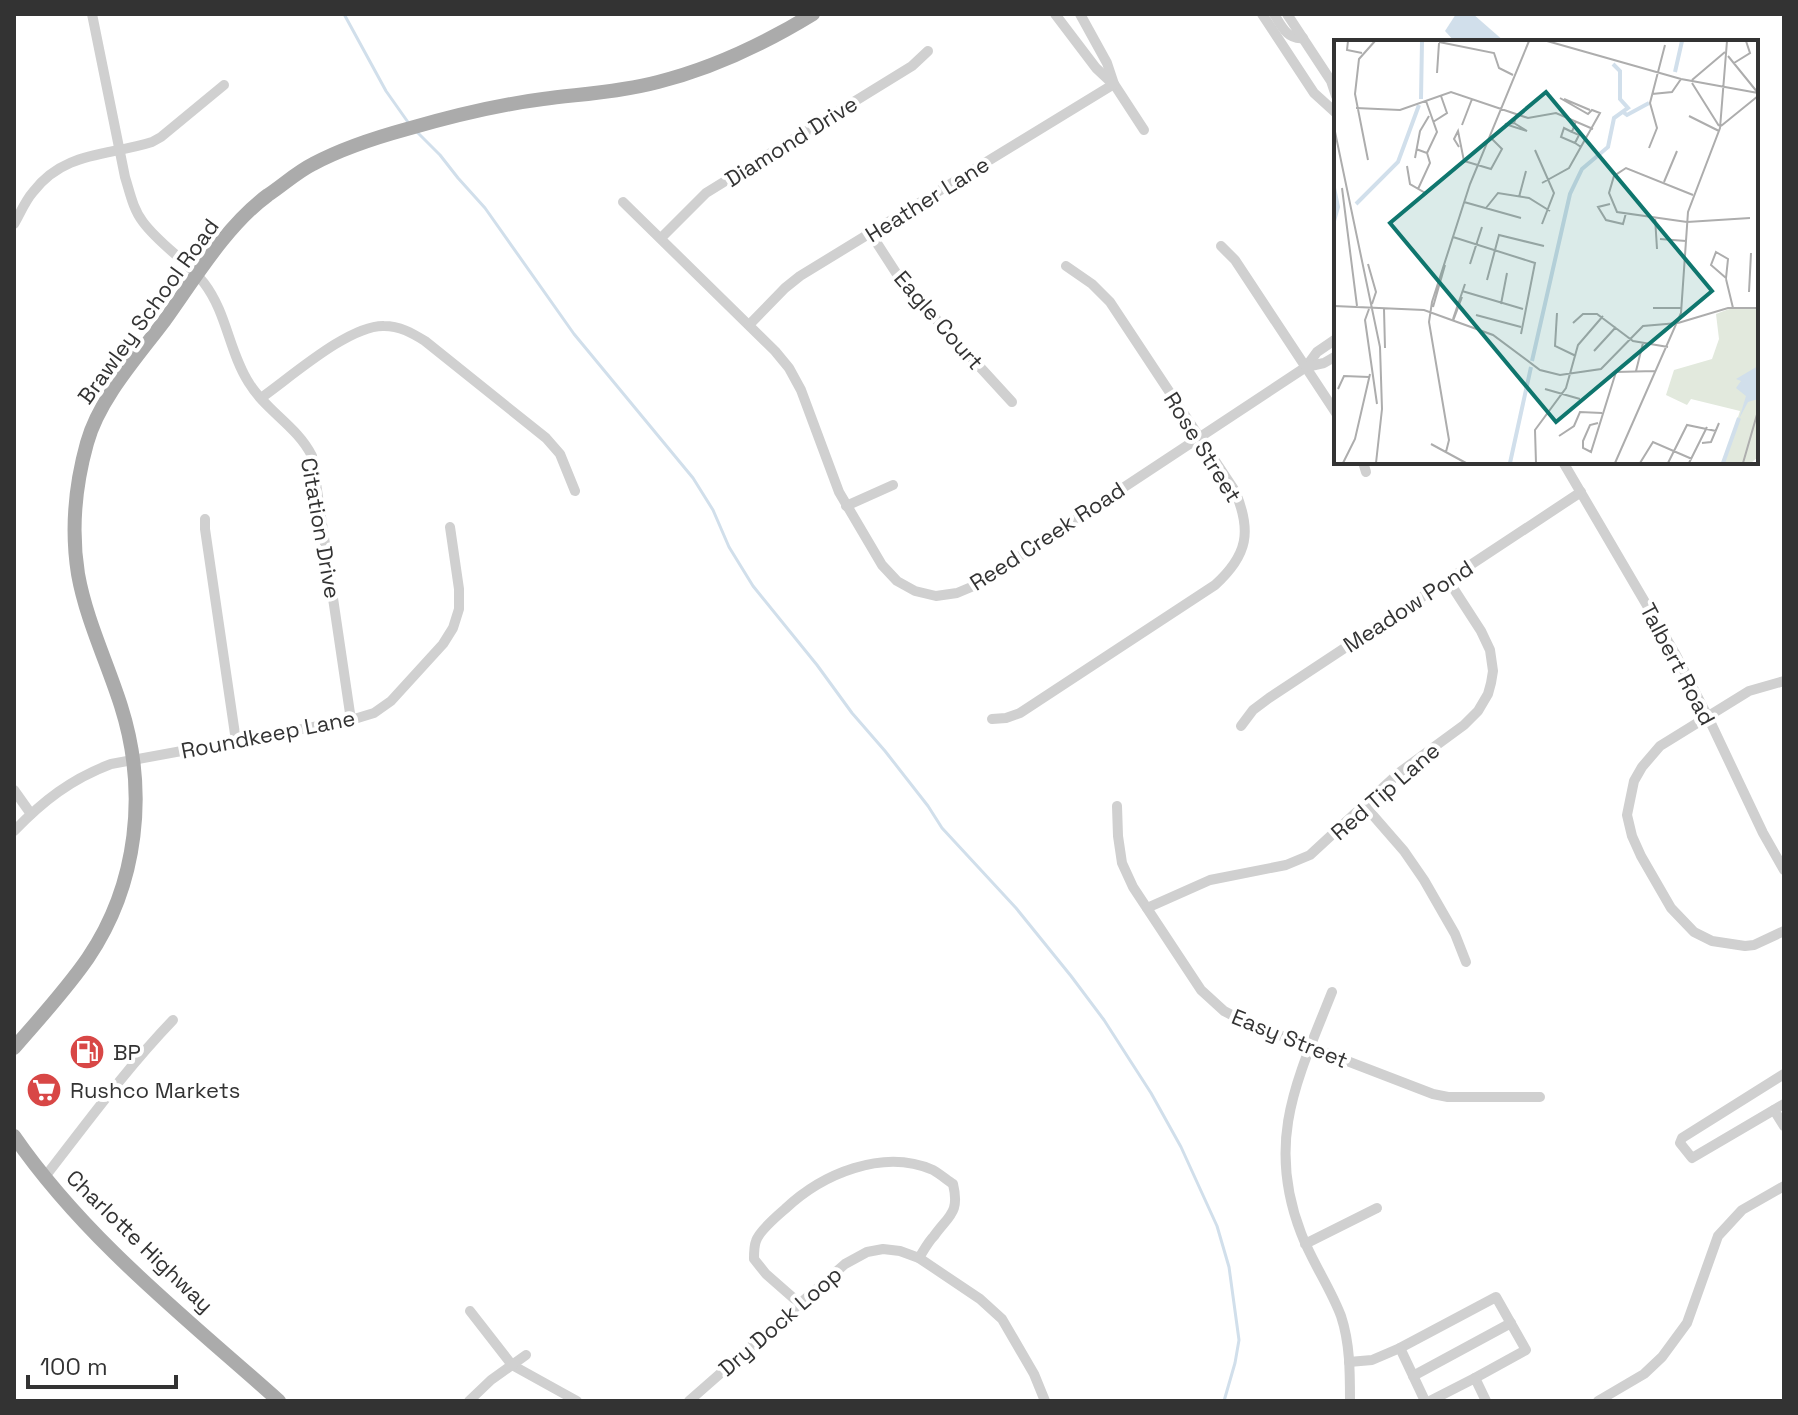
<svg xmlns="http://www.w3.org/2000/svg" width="1798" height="1415" font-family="'Space Grotesk',sans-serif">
<rect width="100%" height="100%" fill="#fff"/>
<polygon fill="#d1dfeb" points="1456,14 1473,14 1505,42 1455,42 1445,31"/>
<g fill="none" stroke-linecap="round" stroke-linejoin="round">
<g stroke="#d1dfeb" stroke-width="3">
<polyline points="344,14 386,91 410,125"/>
<polyline points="415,130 440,155 458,178 485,208 574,334 693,478 713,510 729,547 753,586 817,665 852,713 885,751 928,806 942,828 1016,908 1071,976 1104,1020 1151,1093 1181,1147 1217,1226 1229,1267 1239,1340 1235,1363 1224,1401"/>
</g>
<g stroke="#d0d0d0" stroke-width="10">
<path d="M92,14L125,177C130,193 133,209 143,222C160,245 186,260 204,283C227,313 229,352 249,383C266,411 297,426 312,456L351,720"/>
<polyline points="1055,14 1096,68 1112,83"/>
<polyline points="1080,14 1107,63 1114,84 1144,130"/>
<polyline points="1262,14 1314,93 1336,113"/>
<path d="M1274,14C1281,25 1287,40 1303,38"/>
<polyline points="1287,14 1331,81 1336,96"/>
<polyline points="623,202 775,351 789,368 801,390 839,492 882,565 897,581 915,591 936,596 957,593 976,585 1306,367 1317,352 1336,339"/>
<path d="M14,224C20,214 25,201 33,192C64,151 108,156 152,142L161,137L224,85"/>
<polyline points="871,234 902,282 1012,402"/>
<polyline points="661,238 706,193 912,66 928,51"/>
<polyline points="1221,246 1235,260 1336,413"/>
<polyline points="749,325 785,288 800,276 1114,84"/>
<polyline points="1306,367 1324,363 1336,356"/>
<path d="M261,398C291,377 349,325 384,326C400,326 412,333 425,341L546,438L560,454L575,491"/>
<polyline points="1363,462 1366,472"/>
<polyline points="1563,462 1676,655 1708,717 1763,833 1784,870"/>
<polyline points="846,506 893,485"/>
<polyline points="205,519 205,529 236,741"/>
<polyline points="1784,681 1749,691 1660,746 1642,767 1634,781 1627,815 1632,836 1641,856 1671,908 1694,932 1712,941 1745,946 1754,945 1784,931"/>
<path d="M992,719L1006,718L1020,713L1215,585C1248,555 1252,531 1235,491L1110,302L1092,284L1066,266"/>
<polyline points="1241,726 1253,710 1269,698 1581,492"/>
<polyline points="14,790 31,814"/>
<polyline points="1364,805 1404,851 1424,880 1455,934 1466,962"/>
<polyline points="1117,806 1118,836 1122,863 1133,887 1201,990 1224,1011 1243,1021 1433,1094 1448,1097 1540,1097"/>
<path d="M14,831C43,801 71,779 111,764L351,720L374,713L391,701L443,644L453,628L459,609V589L450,527"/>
<polyline points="1147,908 1210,880 1286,865 1310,855 1400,772 1464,725 1478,711 1488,694 1491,683 1493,671 1490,650 1481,631 1448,580"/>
<path d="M1332,992C1298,1078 1265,1140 1301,1233C1312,1262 1330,1287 1341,1316C1350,1343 1350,1372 1350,1401"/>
<polyline points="1784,1074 1682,1138 1680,1143 1692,1158 1784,1104"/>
<polyline points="1774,1110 1784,1126"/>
<path d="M44,1178C86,1124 126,1069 173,1020"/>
<polyline points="1305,1244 1377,1208"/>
<path d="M799,1303L766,1274L754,1259C754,1254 754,1246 756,1241C759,1231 777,1216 785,1209C822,1174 883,1148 933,1170C940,1174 947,1180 953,1184C960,1213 949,1215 934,1236C928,1242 924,1250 919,1258"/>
<polyline points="470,1311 512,1365 577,1401"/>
<polyline points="1400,1348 1496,1297 1526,1350 1475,1378"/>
<polyline points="1349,1362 1372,1360 1400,1348 1425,1401"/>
<polyline points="1413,1376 1511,1323"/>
<polyline points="469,1401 491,1380 526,1355"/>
<polyline points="689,1401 845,1264 867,1252 883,1249 900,1251 919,1258 980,1299 1002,1319 1034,1374 1045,1401"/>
<polyline points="1430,1401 1475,1378 1486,1401"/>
<polyline points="1598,1401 1644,1374 1662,1357 1687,1323 1718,1236 1742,1210 1784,1186"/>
</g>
<g stroke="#ababab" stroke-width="14">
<path d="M14,1048C39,1019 66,990 88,958C138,884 148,791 121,706C107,662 86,619 78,574C71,530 75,486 87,443C99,399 138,356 165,320C195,278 227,225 268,195C283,185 297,172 313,164C343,148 374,138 407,129C452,116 496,105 543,99C581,94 620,92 658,82C714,68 764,44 813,14"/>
<path d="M14,1136C85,1239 186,1318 279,1401"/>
</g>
</g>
<defs>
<symbol id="fuel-disc" viewBox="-11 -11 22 22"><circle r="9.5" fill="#d84746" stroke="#fff"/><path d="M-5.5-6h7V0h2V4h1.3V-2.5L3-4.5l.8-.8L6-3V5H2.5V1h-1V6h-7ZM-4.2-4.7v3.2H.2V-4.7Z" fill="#fff"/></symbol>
<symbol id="supermarket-disc" viewBox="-11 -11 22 22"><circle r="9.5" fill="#d84746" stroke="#fff"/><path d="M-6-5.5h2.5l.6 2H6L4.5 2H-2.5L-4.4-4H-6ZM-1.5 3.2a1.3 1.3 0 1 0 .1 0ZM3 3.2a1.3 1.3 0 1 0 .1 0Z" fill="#fff"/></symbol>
</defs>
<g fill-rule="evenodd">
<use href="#fuel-disc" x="67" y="1032" width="40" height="40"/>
<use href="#supermarket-disc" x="24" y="1070" width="40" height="40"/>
</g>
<g text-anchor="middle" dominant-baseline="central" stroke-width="8" stroke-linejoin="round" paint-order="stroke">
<g font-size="22" fill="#333" stroke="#fff">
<text transform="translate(791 141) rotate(-32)">Diamond Drive</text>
<text transform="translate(927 199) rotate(-32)">Heather Lane</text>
<text transform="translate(148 311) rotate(-54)">Brawley School Road</text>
<text transform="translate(939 320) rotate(49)">Eagle Court</text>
<text transform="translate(1203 447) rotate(58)">Rose Street</text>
<text transform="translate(321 528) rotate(80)">Citation Drive</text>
<text transform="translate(1047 536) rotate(-33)">Reed Creek Road</text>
<text transform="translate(1408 606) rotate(-33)">Meadow Pond</text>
<text transform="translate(1678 664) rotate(62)">Talbert Road</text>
<text transform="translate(268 734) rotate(-11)">Roundkeep Lane</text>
<text transform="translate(1385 791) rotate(-41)">Red Tip Lane</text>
<text transform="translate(1290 1038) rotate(22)">Easy Street</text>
<text transform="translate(140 1241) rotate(44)">Charlotte Highway</text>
<text transform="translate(780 1321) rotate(-41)">Dry Dock Loop</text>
</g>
<g font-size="22" fill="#333" stroke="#fff" text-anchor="start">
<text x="113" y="1052">BP</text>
<text x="70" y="1090">Rushco Markets</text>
</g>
</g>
<g transform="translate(1334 40)">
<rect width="424" height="424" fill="#fff"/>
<path d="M395,269H424V417L417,423H389L406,371L357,359L353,365L332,355L340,330L378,319L385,299L382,274Z" fill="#e2e9dd"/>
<path d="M424,326V359L414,362L405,379L412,356L402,348L407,341L402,339Z" fill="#d1dfeb"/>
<path fill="none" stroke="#d1dfeb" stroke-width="4" d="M341,32L348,1M87,59L88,1M289,72L293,75L315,63M0,148L4,167L0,181M22,164L64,122L85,65M198,321L236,154L248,129L274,107L280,78L294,68L286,59V31L279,24M176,423L197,327M389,423L405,378"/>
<path fill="none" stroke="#adadad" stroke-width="2" d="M14,1L13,10L28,13M213,1L347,39L424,53M105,2L160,13L165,28L179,35M394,16L424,53M400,23L416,13L412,1M103,33L105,3M358,40L391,12M358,43L385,86M318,54L338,52L347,39M230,59L256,70M92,61L103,92L93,113M22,68L66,70L117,52L194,78L222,73L259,89M355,76L385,91M242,81L238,92L245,95L241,103L247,107M99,82L113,73L107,56M180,83L193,91L171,84L180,83L183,74M128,85L138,59M387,86L424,56M0,87L46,307L48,369L42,423M238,92L230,88L227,97L241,103M125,107L120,99L124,91L130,121L157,129L168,109L156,97M315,108L323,88L316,63L331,5M82,109L93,113L96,123L84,149M201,110L220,153L208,184M81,118L86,91L95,76M34,120L21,54L25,19L41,1M73,126L76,144L93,154M330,142L343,111M208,143L235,128L266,73L258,70L254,74L226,58M8,148L23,266M359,155L292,128L280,136L275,153L283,172L353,182L416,178M185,157L192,131M130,162L187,178M276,164L264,167L272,180L289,184L292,173M152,168L164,153L195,158L216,171M321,177L323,209M119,197L201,223L187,294M326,199L352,201M382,212L394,219L392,238L377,225ZM34,224L42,252L38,264M136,224L148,187M392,239L399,268M153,240L165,195L210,206M128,251L189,269M415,252L417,213M167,264L173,233M0,266L90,270L159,295L206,330L226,335L267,329L309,286L344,283M99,267L111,225M319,268H348M35,269L31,280L43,364M50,269L51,308M223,273L221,306L242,316M142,275L187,287M119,279L131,244M119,281L128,257M239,283L249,274H263L299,301L334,307M344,283L394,268H424M260,311L282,287M302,331L309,303M4,349L10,336L35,337M211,349L246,359M264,383L256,385L249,401V408L257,412L282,332L321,331M225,396L240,386L246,372L268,373M368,403L377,402L385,383M97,404L132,423M112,412L115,400L95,282L98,262L136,144L195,1M9,423L21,399L36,334M202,423L201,390L232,348L244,305L269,276M281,423L347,273L354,172L386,88L393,1M306,423L319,402L358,419M334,423L353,385L382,391M355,423L373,387M409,423L424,371"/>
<path fill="#0f766e" fill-opacity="0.15" stroke="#0f766e" stroke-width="4" d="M212,52L378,251L222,382L56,183Z"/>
<rect width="424" height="424" fill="none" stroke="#333" stroke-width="4"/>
</g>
<rect width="1798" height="1415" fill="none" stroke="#333333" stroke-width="32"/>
<path d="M28 1375v12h148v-12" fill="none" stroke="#333333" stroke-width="4"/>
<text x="40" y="1375" font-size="24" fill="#333333" stroke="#ffffff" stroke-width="6" paint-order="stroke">100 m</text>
</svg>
